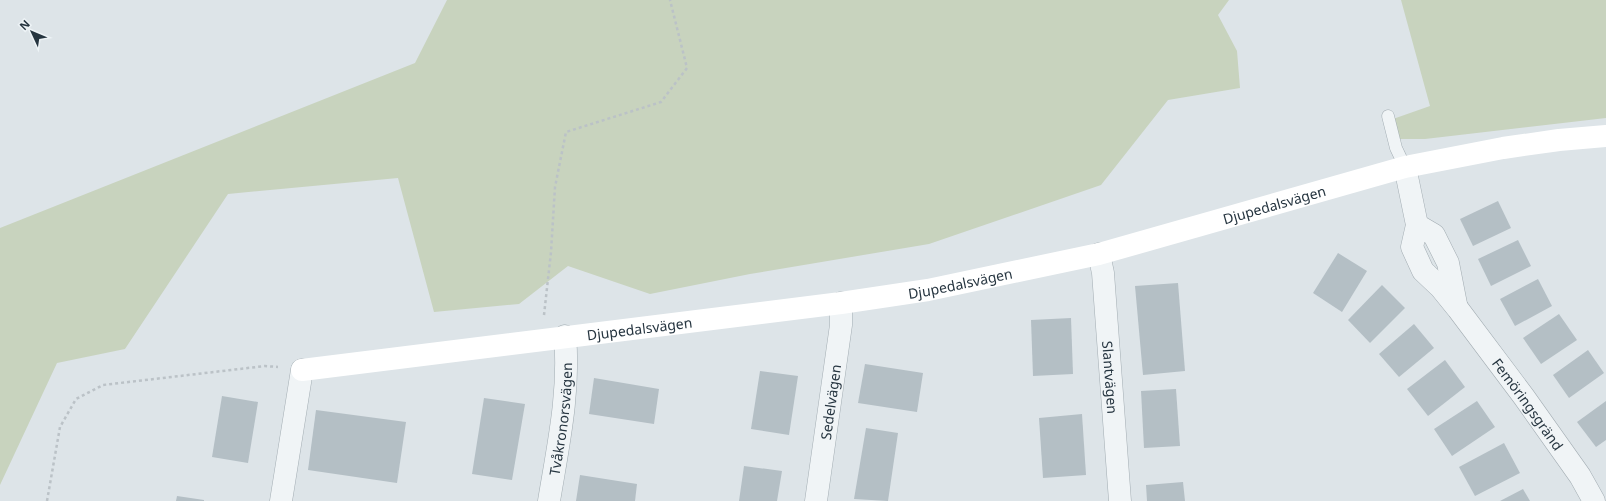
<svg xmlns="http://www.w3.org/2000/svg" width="1606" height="501" font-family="'Noto Sans',sans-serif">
<rect width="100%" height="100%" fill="#dde4e8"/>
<g fill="#c8d3be">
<polygon points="447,0 1229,0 1218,15 1237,51 1240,88 1168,100 1101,185 929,244 750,274 650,294 568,266 519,304 434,312 398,178 228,194 125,349 57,363 0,485 0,228 415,63"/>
<polygon points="1401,0 1606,0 1606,118 1425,139 1399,139 1393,119 1430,106"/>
</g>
<g fill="#b4bfc5">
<polygon points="1498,201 1511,228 1473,246 1460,219"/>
<polygon points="1518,240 1531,266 1491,286 1478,259"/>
<polygon points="1338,253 1367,271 1342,312 1313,293"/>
<polygon points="1538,279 1552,306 1515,326 1500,299"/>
<polygon points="1178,283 1185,371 1143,375 1135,286"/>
<polygon points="1382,285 1405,308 1370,343 1348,320"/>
<polygon points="1559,314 1577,340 1541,364 1523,338"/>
<polygon points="1071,318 1073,374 1033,376 1031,320"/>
<polygon points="1414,324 1434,348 1399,377 1379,354"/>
<polygon points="1588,350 1604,373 1569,398 1553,375"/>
<polygon points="1445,360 1465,387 1428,416 1407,389"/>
<polygon points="865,364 923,373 917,412 858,403"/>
<polygon points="760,371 798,376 789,435 751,429"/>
<polygon points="594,378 659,389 654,424 589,414"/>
<polygon points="1176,389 1180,446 1144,448 1141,391"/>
<polygon points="222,396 258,402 248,463 212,457"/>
<polygon points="484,398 525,404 512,480 472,474"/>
<polygon points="1477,401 1495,427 1452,456 1434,429"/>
<polygon points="1606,401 1606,440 1596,447 1577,422"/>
<polygon points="316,410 406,422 397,483 308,470"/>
<polygon points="1082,414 1086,475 1043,478 1039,418"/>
<polygon points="866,428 898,433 888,501 854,499"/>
<polygon points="1504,443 1520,473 1475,496 1459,467"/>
<polygon points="744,466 782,471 777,501 739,501"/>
<polygon points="580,475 637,484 635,501 576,501"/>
<polygon points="1183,482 1185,501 1147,501 1146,485"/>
<polygon points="1523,489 1530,501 1500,501"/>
<polygon points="177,496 204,500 204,501 176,501"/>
</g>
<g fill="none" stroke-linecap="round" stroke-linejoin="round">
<defs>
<polyline id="lane" points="1388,116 1396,148 1405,167"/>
<g id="street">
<path id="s1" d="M1405,167L1417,225L1412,247L1423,271L1441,288L1458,309L1524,397L1580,476L1594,501"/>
<polyline points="1417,225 1434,235 1448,263 1456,304"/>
<path id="s2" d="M1099,254L1103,273L1120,501"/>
<polyline points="281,501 302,370"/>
<path id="s3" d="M549,501C558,446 570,392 565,336"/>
<path id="s4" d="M816,501L841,325V303"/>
</g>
</defs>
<use href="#lane" stroke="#a2acb2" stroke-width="13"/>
<use href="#street" stroke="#a2acb2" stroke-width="23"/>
<g stroke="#bbc2c7" stroke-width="2.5" stroke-dasharray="3 3" stroke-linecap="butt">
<polyline points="544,315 551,252 555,187 566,132 661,102 687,68 670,0"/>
<polyline points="47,501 60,427 76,399 103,385 265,366 278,367"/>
</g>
<use href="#lane" stroke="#f0f4f6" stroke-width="12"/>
<use href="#street" stroke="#f0f4f6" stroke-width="22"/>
<path stroke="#fff" stroke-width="22" id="s5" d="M302,370L841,303L928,290L1099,254L1405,167L1503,148L1559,140L1606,136"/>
</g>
<g text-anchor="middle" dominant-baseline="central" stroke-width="4" stroke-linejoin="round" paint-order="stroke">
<g font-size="14" fill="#263540" stroke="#edf3f6">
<text stroke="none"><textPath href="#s5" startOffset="988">Djupedalsvägen</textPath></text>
<text stroke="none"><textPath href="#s5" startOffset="664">Djupedalsvägen</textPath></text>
<text stroke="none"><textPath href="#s5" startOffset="340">Djupedalsvägen</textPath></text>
<text stroke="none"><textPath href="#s2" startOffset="124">Slantvägen</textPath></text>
<text stroke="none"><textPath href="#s4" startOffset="100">Sedelvägen</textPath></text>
<text stroke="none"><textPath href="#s1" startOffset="278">Femöringsgränd</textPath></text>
<text stroke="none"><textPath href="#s3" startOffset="83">Tvåkronorsvägen</textPath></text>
</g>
</g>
<g transform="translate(32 32) rotate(314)" stroke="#edf3f6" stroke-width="3" paint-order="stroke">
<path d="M0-3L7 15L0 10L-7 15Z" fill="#263540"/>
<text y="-6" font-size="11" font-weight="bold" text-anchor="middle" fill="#263540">N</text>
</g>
</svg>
